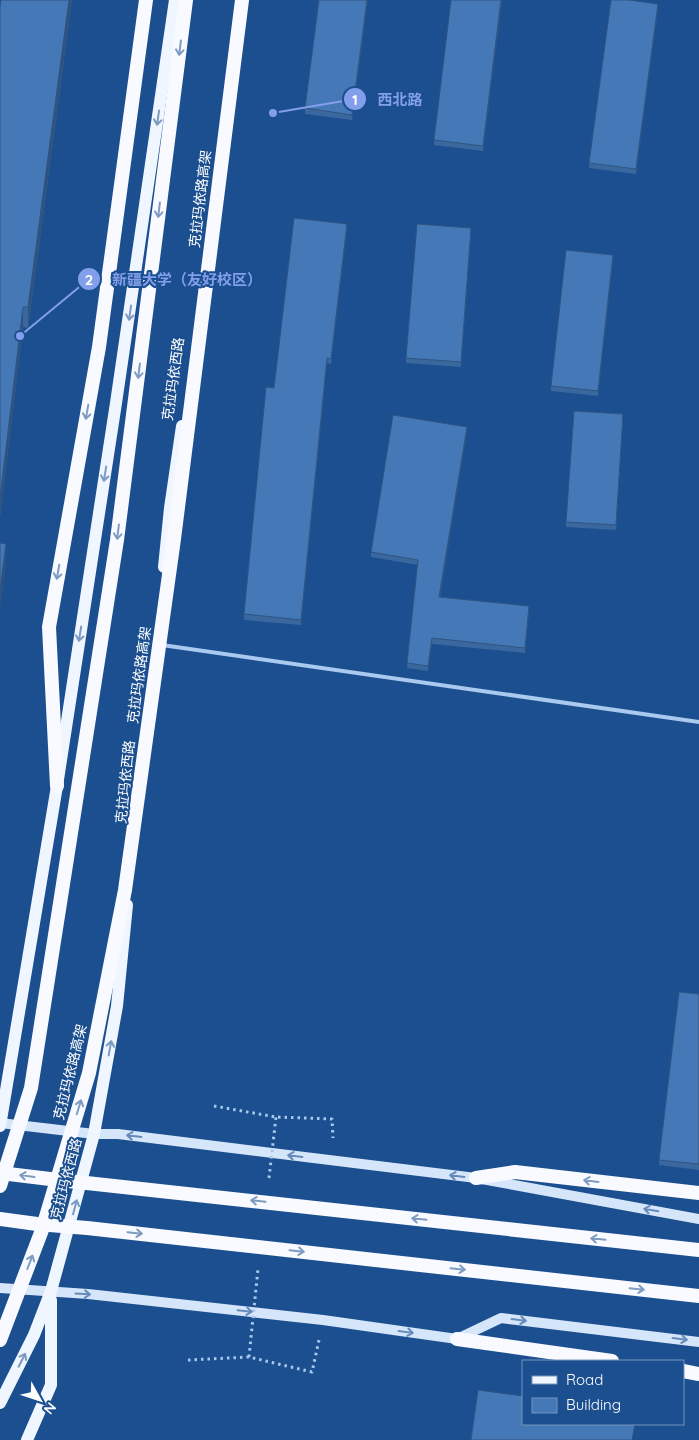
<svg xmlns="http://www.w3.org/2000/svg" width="699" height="1440" font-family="Quicksand,'Noto Sans SC',sans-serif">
<rect width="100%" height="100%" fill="#1b4f8f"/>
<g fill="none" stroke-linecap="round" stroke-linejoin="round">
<g stroke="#a9c9ee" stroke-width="3" stroke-dasharray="2.5 4" stroke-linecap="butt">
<polyline points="214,1106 276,1117 332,1119 333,1138"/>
<polyline points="188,1360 249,1357 312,1372 319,1340"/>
</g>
<polyline stroke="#a9c9ee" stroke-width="4" points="162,645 699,722"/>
<g stroke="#d6e6fa" stroke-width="10">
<polyline points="0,1123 94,1134 118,1134 476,1178 699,1219"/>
<polyline points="0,1288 88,1294 323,1320 457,1339 501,1318 699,1342"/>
</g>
<g stroke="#f0f6ff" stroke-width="12">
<polyline points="164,567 170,508 182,426"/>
<polyline points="0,1126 57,786 116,403 175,0"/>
<polyline points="0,1403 34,1335 51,1291 94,1134 117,1006 127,905"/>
<polyline points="27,1440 51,1385 51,1300"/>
</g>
<g stroke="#f8faff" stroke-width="14">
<polyline points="57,786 49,627 99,347 146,0"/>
<polyline points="476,1178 515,1172 699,1193"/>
<polyline points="457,1339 612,1361"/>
<polyline points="683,1371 699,1374"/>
</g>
<g stroke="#a9c9ee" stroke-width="3" stroke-dasharray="2.5 4" stroke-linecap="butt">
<polyline points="269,1178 276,1117"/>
<polyline points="249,1357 258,1269"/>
</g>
<g stroke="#f8faff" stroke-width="14">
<polyline points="0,1173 50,1179 699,1250"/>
<polyline points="0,1186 31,1088 117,540 186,0"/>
<polyline points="0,1219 37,1224 87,1228 699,1296"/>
<polyline points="0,1340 42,1230 89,1073 125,890 174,539 242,0"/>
</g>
</g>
<g fill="#3a679d">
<polygon points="72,0 28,328 23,327 0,518 0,7"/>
<polygon points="319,0 368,0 352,120 305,114 305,108"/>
<polygon points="502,0 483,151 434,145 434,140"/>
<polygon points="658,9 636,174 589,168 589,163"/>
<polygon points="347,229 331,364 327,363 301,625 244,620 244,614"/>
<polygon points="471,233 461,367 406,363 406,358"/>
<polygon points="613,260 598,396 551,391 551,386"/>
<polygon points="623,419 616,530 566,527 566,522"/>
<polygon points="467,432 440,597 529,611 525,653 432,644 428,671 407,668 418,565 371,557 371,552"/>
<polygon points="699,994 699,1170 659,1165 659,1160"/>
</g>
<g fill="#305480">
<polygon points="69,0 72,0 28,328 28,307"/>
<polygon points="367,0 368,0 352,120 352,115"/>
<polygon points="501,0 502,0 483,151 483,146"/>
<polygon points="658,4 658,9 636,174 636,169"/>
<polygon points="347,224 347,229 331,364 331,359"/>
<polygon points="613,255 613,260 598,396 598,391"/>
<polygon points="23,307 23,327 0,518 0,498"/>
<polygon points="327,358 327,363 301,625 301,620"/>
<polygon points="467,427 467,432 439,602 439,597"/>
<polygon points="6,544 6,564 0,610 0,590"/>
<polygon points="432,638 432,644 428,671 428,666"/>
</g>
<g fill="#4478b7" stroke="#305480">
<polygon points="1,0 69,0 28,307 23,307 0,498 0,7"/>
<polygon points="319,0 367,0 352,115 305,108"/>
<polygon points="451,0 501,0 483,146 434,140"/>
<polygon points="611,0 629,0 658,4 636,169 589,163"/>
<polygon points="294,218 347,224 331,359 327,358 301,620 244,614 266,387 274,388"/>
<polygon points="417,224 471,228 461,362 406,358"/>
<polygon points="566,250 613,255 598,391 551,386"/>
<polygon points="574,411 623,414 616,525 566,522"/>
<polygon points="393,415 467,427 439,597 529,606 525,648 432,638 428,666 407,663 418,560 371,552"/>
<polygon points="0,543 6,544 0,590"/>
<polygon points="679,992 699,994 699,1164 659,1160"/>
<polygon points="478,1390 523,1396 523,1424 635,1424 632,1440 471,1440"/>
</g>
<defs><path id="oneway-shaft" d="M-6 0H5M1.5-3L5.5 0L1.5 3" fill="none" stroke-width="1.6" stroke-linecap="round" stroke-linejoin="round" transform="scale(1.25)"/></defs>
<g stroke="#7e9cc1">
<use href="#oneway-shaft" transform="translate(180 48) rotate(97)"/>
<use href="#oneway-shaft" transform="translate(159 210) rotate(97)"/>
<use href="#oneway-shaft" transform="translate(139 371) rotate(97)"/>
<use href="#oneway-shaft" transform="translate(87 412) rotate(100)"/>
<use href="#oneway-shaft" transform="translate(118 532) rotate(97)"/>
<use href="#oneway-shaft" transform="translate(58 572) rotate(100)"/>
<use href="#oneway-shaft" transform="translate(79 1107) rotate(-73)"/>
<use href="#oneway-shaft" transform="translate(27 1176) rotate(-172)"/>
<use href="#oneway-shaft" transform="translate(591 1181) rotate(-173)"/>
<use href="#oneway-shaft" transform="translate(258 1201) rotate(-174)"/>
<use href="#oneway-shaft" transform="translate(419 1219) rotate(-174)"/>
<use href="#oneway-shaft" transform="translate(135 1233) rotate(6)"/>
<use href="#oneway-shaft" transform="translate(598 1239) rotate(-174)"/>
<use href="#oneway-shaft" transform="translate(297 1251) rotate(6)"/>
<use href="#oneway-shaft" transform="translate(30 1262) rotate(-69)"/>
<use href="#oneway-shaft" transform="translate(458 1269) rotate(6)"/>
<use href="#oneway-shaft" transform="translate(637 1289) rotate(6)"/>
</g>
<g stroke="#7b9ac1">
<use href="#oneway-shaft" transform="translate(158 118) rotate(98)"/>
<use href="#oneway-shaft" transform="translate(130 313) rotate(98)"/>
<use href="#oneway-shaft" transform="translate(105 474) rotate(99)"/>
<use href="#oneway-shaft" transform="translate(80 634) rotate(99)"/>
<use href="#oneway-shaft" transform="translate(110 1048) rotate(-80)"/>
<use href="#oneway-shaft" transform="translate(75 1207) rotate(-75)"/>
<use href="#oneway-shaft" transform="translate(22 1360) rotate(-63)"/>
</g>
<g stroke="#668bba">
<use href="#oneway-shaft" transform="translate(134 1136) rotate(-173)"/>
<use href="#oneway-shaft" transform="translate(295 1156) rotate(-173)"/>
<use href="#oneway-shaft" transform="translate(457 1176) rotate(-173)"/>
<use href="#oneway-shaft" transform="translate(651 1210) rotate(-170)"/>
<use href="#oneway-shaft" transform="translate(83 1294) rotate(3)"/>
<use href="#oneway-shaft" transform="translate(245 1311) rotate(6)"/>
<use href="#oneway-shaft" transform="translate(519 1320) rotate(7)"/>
<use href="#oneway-shaft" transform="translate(406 1332) rotate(8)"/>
<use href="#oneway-shaft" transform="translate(680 1339) rotate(7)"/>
</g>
<g text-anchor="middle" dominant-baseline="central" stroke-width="4" stroke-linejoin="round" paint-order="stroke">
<g font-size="14" fill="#fff" stroke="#1b4f8f">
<text transform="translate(200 199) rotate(-83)">克拉玛依路高架</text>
<text transform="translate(173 379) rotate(-82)">克拉玛依西路</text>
<text transform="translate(139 675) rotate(-82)">克拉玛依路高架</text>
<text transform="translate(125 782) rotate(-84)">克拉玛依西路</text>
<text transform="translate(70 1072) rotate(-76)">克拉玛依路高架</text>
<text transform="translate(66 1179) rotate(-75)">克拉玛依西路</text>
</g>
</g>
<path fill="none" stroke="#839eea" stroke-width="2" d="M273 113L355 99M20 336L89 279"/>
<g fill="#839eea" stroke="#1b4f8f" stroke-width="2">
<circle cx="273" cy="113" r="5"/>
<circle cx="20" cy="336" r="5"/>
<circle cx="355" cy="99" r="12"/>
<circle cx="89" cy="279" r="12"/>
</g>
<g font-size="15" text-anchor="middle" font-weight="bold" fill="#fff">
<text x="355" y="105">1</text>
<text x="89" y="285">2</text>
</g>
<g font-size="15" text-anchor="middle" font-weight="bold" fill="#839eea" stroke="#1b4f8f" stroke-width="4" stroke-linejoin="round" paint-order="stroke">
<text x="400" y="105">西北路</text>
<text x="187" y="285">新疆大学（友好校区）</text>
</g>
<rect x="522" y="1360" width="162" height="65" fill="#1b4f8f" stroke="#7695bc"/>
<rect x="532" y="1376" width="25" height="8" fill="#f0f6ff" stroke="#7695bc"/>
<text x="566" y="1385" font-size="15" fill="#ffffff">Road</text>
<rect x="532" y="1398" width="25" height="15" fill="#4478b7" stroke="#7695bc"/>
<text x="566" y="1410" font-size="15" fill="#ffffff">Building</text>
<g transform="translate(40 1400) rotate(130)" stroke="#1b4f8f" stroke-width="4" paint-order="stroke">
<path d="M0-4L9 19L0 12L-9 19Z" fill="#ffffff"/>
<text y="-8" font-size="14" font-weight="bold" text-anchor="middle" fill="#ffffff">N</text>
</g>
</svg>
